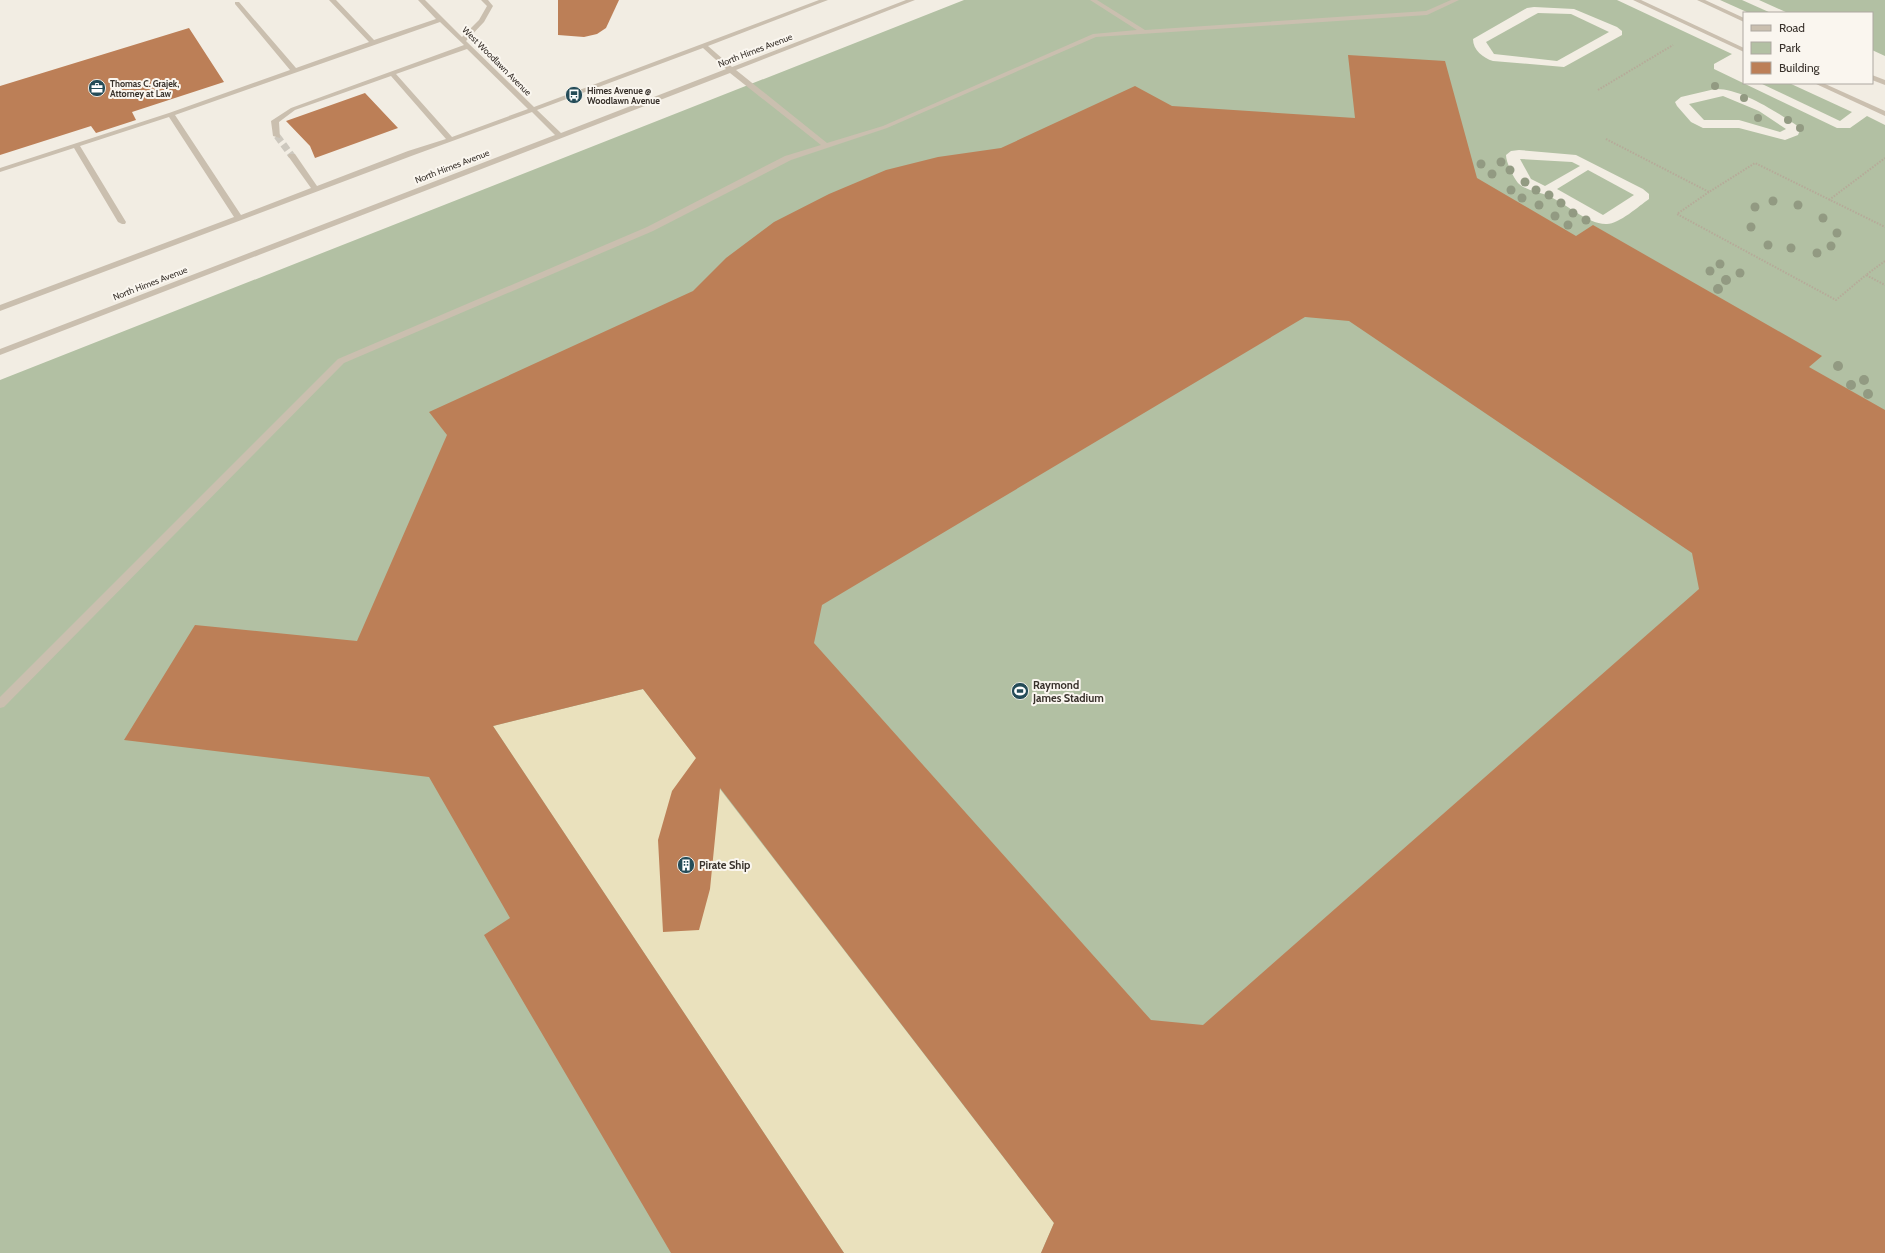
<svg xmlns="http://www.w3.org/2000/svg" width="1885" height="1253" font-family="Cabin,sans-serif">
<rect width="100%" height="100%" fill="#f2ede3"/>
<g fill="#b2c0a3" fill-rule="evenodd">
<path d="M964,0H1617L1732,54L1714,64V69L1837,128H1850L1867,116L1885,125V1253H0V380ZM1534,7L1574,9L1617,27L1622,31V35L1564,67L1493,61C1483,58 1473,50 1473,39L1527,8ZM1715,89C1741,88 1778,113 1799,127L1800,130L1798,135L1785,140L1739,128H1703L1691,122L1677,106L1675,102L1681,97ZM1519,150L1576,155L1643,189L1649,194V199C1639,206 1619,224 1607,224C1588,225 1565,202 1546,195C1538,192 1525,190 1518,183C1513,177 1506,162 1506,155L1511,151Z"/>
<polygon points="1720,0 1742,0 1771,13 1749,13"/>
<polygon points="1759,0 1885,0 1885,56 1872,50 1872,13 1788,13"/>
<polygon points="1538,13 1571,14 1609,32 1557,61 1494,54 1486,42"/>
<polygon points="1760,83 1789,83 1852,112 1840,121"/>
<polygon points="1723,96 1759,111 1786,129 1780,132 1739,120 1704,120 1689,104"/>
<polygon points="1520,159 1572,162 1580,166 1545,186 1531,179"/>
<polygon points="1588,170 1634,195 1603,215 1557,189"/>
</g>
<polygon fill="#eae1bd" points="643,689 1054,1223 1041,1253 844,1253 493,726"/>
<g fill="#bc7f57" fill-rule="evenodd">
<polygon points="558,0 619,0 606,28 597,34 584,37 558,35"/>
<polygon points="189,28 224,82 132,112 136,120 96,133 91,126 0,155 0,86"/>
<path d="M1348,55L1445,61L1477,178L1576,236L1593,225L1822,356L1809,367L1885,410V1253H1041L1054,1223L720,788L710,889L699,930L663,932L658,840L672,791L696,758L643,689L493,726L844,1253H671L484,935L510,918L429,777L124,740L195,625L357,641L447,435L429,412L693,291L726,258L774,222L829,194L886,170L938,157L1001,148L1135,86L1172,106L1355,118ZM1305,317L1349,321L1692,553L1699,589L1203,1025L1151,1020L814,643L822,605Z"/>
<polygon points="365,93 398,128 315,158 310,146 286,121"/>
</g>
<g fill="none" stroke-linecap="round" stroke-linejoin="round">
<polyline stroke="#cdc8be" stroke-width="7" stroke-dasharray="7 3.5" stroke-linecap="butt" points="277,136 292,156"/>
<g stroke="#b6aa99" stroke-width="2" stroke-dasharray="1.5 1.5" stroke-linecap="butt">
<polyline points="1598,90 1673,45"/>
<polyline points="1606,139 1709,192 1755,163 1885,227"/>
<polyline points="1709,192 1677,214 1836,300 1866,275"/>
<polyline points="1829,200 1885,158"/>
<polyline points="1885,261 1866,275 1885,285"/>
</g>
<g fill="#cabfaf" fill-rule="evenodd">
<path d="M329,0H336L374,40L436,19L418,0H425L462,37L479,20L487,6L481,0H488L493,6L484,22L466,41L534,107L819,0H828L708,46L732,67L906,0H915L736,70L827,143L883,126L1093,34L1137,30L1090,0H1097L1145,30L1426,11L1451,0H1459L1427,15L1096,37L887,128L791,160L653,231L344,363L4,707L0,708V697L338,359L647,227L785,156L821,145L730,73L0,355V349L555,135L532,112L414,155L0,311V305L234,217L169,117L80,146L126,222L125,224H122L118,222L74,148L0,172V168L169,113L290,70L235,4V2H239L296,68L369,42ZM440,22L464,45L291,108L271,121L273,136L280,138L279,122L295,110L391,76L446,139L408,151L317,186L295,154H289L288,156L311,188L241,215L175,115ZM703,48L726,69L561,133L537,110ZM467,49L528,109L452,137L396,74Z"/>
<polygon points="1633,0 1641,0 1744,48 1744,52"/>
<polygon points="1697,0 1705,0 1744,18 1744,22"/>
<polygon points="1872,75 1885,80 1885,85 1872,80"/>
<polygon points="1814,83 1823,83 1885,111 1885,116"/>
</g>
</g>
<g fill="#929a82">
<circle cx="1715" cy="86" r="4"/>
<circle cx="1744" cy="98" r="4"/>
<circle cx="1758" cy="118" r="4"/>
<circle cx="1788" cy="120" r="4"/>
<circle cx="1800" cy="128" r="4"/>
<circle cx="1501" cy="162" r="4.5"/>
<circle cx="1481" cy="164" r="4.5"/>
<circle cx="1510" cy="170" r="4.5"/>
<circle cx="1492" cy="174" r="4.5"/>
<circle cx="1525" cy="182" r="4.5"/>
<circle cx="1511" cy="190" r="4.5"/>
<circle cx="1536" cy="190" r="4.5"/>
<circle cx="1549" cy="195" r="4.5"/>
<circle cx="1522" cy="198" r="4.5"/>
<circle cx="1773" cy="201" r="4.5"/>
<circle cx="1561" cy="203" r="4.5"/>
<circle cx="1539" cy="205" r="4.5"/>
<circle cx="1798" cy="205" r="4.5"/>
<circle cx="1755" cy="207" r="4.5"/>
<circle cx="1573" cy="213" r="4.5"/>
<circle cx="1555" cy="216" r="4.5"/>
<circle cx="1823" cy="218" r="4.5"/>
<circle cx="1586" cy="220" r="4.5"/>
<circle cx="1568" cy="225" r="4.5"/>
<circle cx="1751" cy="227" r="4.5"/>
<circle cx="1837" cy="233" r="4.5"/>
<circle cx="1768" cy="245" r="4.5"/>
<circle cx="1831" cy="246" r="4.5"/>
<circle cx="1791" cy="248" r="4.5"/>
<circle cx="1817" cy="253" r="4.5"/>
<circle cx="1720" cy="264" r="4.5"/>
<circle cx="1710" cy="271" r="4.5"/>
<circle cx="1740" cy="273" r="4.5"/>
<circle cx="1726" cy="280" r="5"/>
<circle cx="1718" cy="289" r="5"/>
<circle cx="1838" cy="366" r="5"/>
<circle cx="1864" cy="380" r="5"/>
<circle cx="1851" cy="385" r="5"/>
<circle cx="1868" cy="394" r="5"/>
</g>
<defs>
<symbol id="office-disc" viewBox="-11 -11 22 22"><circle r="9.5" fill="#254c58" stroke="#faf6ef"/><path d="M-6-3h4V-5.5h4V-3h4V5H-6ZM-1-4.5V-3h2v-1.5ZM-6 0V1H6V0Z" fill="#fff"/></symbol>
<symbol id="bus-disc" viewBox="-11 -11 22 22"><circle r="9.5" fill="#254c58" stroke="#faf6ef"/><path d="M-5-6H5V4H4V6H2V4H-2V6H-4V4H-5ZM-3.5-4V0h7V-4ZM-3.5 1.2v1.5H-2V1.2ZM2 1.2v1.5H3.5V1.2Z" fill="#fff"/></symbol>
<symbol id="stadium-disc" viewBox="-11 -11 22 22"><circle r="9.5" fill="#254c58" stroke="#faf6ef"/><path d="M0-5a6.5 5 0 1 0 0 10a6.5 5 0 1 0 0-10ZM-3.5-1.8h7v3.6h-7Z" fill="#fff"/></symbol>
<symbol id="building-disc" viewBox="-11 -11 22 22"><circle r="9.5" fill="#254c58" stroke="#faf6ef"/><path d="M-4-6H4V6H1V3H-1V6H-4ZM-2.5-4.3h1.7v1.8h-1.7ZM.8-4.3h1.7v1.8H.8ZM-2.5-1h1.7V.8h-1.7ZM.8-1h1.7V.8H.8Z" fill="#fff"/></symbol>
</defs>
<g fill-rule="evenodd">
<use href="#office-disc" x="87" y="78" width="20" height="20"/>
<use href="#bus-disc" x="564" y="85" width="20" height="20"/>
<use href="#stadium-disc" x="1010" y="681" width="20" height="20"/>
<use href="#building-disc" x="676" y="855" width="20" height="20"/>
</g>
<g text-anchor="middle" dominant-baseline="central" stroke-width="4" stroke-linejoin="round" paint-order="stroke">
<g font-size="9" fill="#39322c" stroke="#faf6ef">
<text transform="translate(755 50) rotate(-21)">North Himes Avenue</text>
<text transform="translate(497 61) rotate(45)">West Woodlawn Avenue</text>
<text transform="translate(452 166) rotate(-21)">North Himes Avenue</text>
<text transform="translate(150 283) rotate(-21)">North Himes Avenue</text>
</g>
<g font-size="9" font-weight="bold" fill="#39322c" stroke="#faf6ef" text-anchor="start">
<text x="110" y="83">Thomas C. Grajek,<tspan x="110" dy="10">Attorney at Law</tspan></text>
<text x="587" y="90">Himes Avenue @<tspan x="587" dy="10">Woodlawn Avenue</tspan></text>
</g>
<g font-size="11" font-weight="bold" fill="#39322c" stroke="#faf6ef" text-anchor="start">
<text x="1033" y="685">Raymond<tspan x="1033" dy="13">James Stadium</tspan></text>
<text x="699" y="865">Pirate Ship</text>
</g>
</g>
<rect x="1743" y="12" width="130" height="72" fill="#faf6ef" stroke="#ada8a1"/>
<rect x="1751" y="25" width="20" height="6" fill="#cabfaf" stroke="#ada8a1"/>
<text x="1779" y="32" font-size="12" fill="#39322c">Road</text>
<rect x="1751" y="42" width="20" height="12" fill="#b2c0a3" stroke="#ada8a1"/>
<text x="1779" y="52" font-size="12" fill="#39322c">Park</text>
<rect x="1751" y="62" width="20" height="12" fill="#bc7f57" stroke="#ada8a1"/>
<text x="1779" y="72" font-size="12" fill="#39322c">Building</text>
</svg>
